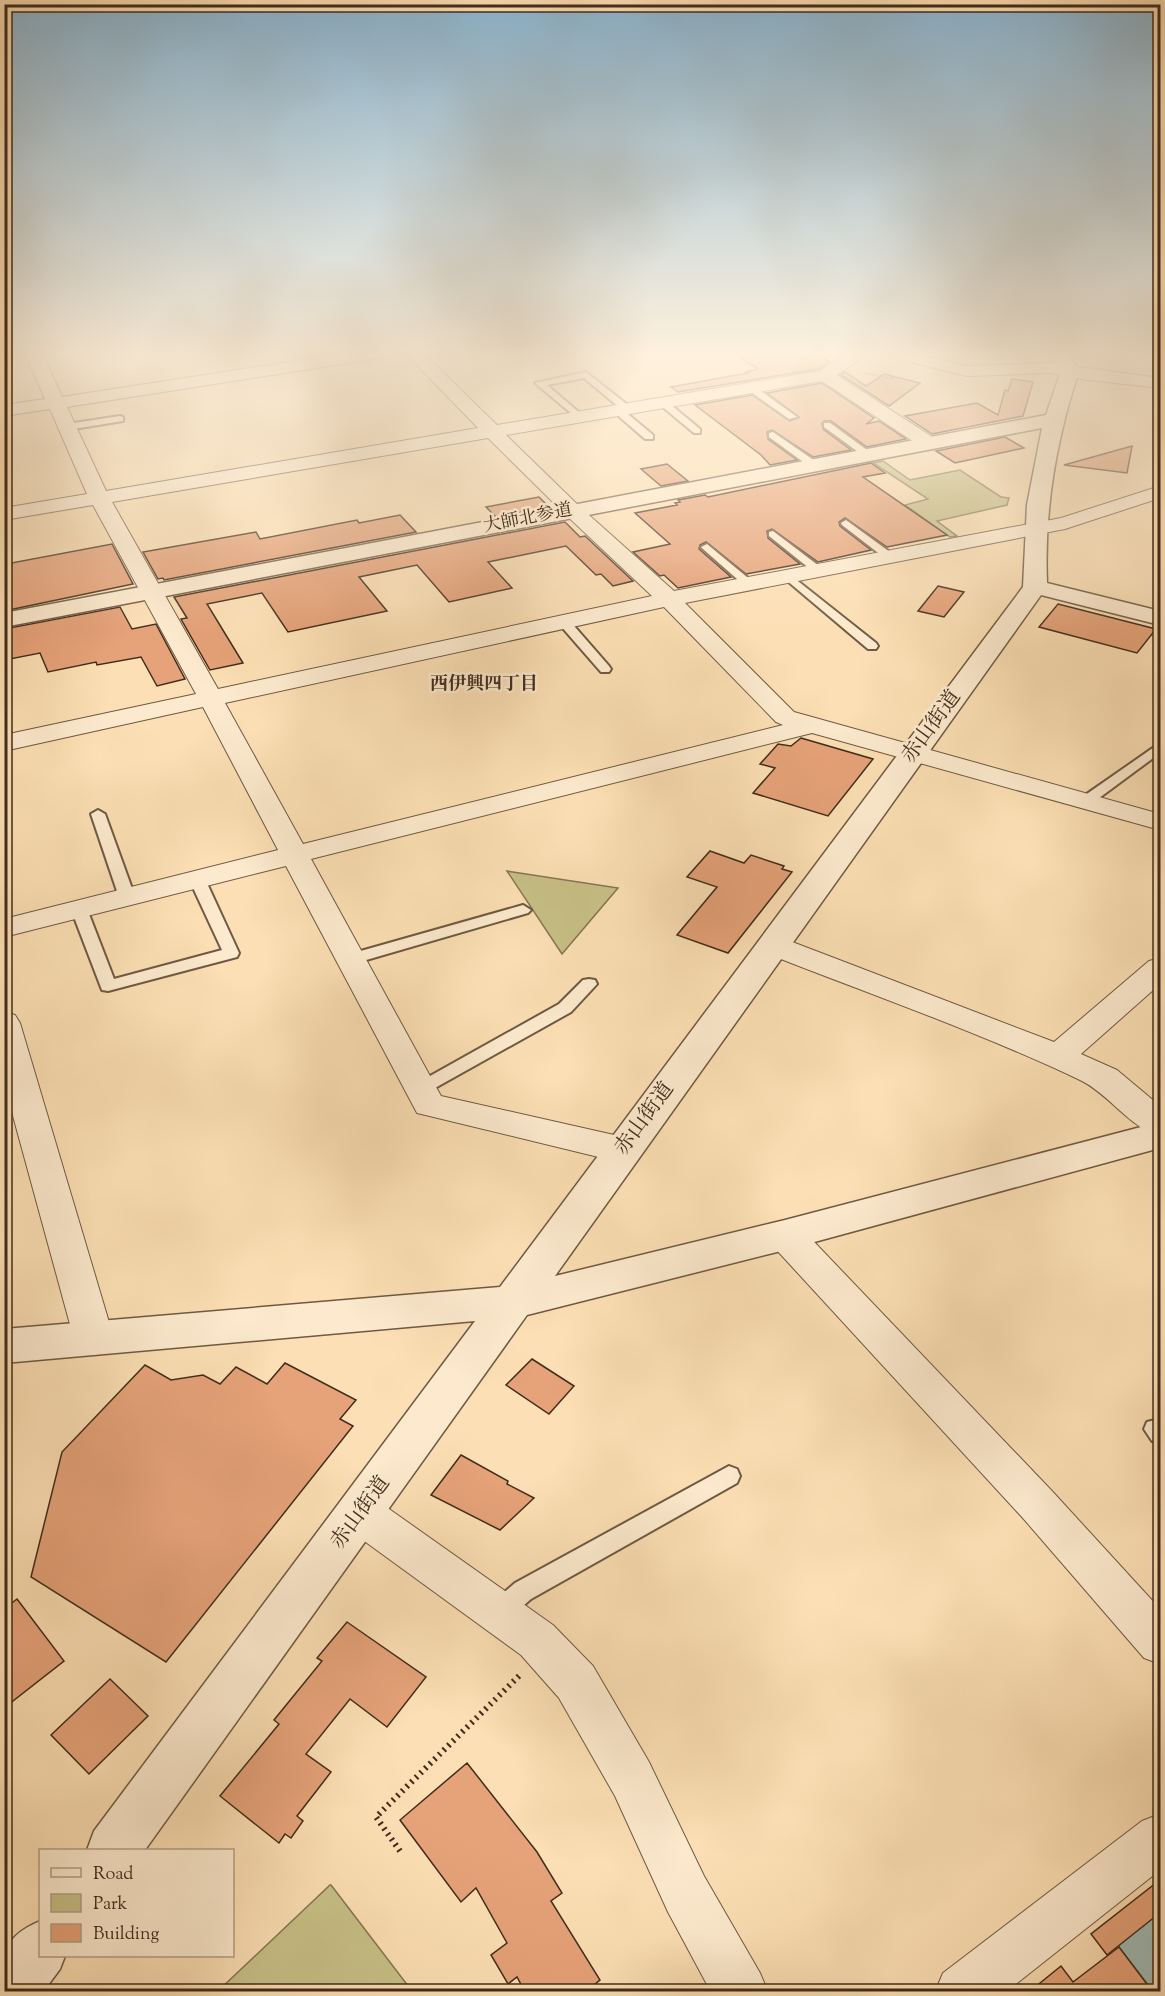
<svg xmlns="http://www.w3.org/2000/svg" width="1165" height="1996" font-family="'Sorts Mill Goudy','Noto Serif JP',serif">
<rect width="100%" height="100%" fill="#fcdfb4"/>
<filter id="stains"><feTurbulence type="fractalNoise" baseFrequency=".00333" numOctaves="4"/><feColorMatrix values="0 0 0 0 .2 0 0 0 0 .09 0 0 0 0 .02 0 0 0 .5 -.17"/></filter>
<radialGradient id="worn" r=".72"><stop offset=".6" stop-color="#630" stop-opacity="0"/><stop offset="1" stop-color="#630" stop-opacity=".3"/></radialGradient>
<g fill="#c7c087" stroke="#847652" stroke-width="1.5">
<polygon points="883,461 910,480 960,470 1001,497 1009,498 1007,505 937,521 957,536 950,537 905,505 928,499 873,463"/>
<polygon points="507,871 618,888 562,954"/>
<polygon points="331,1885 412,1991 218,1991 330,1885"/>
</g>
<polygon fill="#a1bbb6" stroke="#7a8279" stroke-width="1.5" points="1160,1912 1160,1991 1153,1991 1118,1946"/>
<g fill="#e6a279" stroke="#402c1d" stroke-width="1.5">
<polygon points="781,351 791,351 800,357 817,354 830,362 819,369 678,392 671,387 748,373 746,372 758,369 741,358"/>
<polygon points="845,372 866,386 884,374 920,383 889,406 841,375"/>
<polygon points="1012,379 1033,382 1023,416 932,434 905,416 977,403 998,415 1005,390 1008,391"/>
<polygon points="822,383 874,418 866,424 879,421 906,439 867,447 831,421 824,421 822,423 823,429 851,450 813,457 772,430 767,432 768,439 797,460 770,465 761,455 695,405 752,395 790,421 799,417 767,393"/>
<polygon points="1005,437 1024,448 955,463 936,451"/>
<polygon points="1132,446 1127,473 1064,465"/>
<polygon points="871,463 885,473 863,477 947,535 887,547 845,518 839,522 840,526 871,550 818,562 772,529 767,531 768,538 800,564 746,574 706,542 700,545 699,549 731,577 678,588 664,575 660,576 633,552 670,544 635,513 677,505 675,503 680,502 678,500 705,495 708,497"/>
<polygon points="667,464 688,481 661,486 641,469"/>
<polygon points="539,497 549,507 496,517 486,507"/>
<polygon points="400,515 416,532 164,580 163,578 158,579 143,552 256,532 260,539 357,520 359,523"/>
<polygon points="565,522 580,537 585,536 633,581 613,586 601,574 596,575 566,546 488,562 512,588 449,602 417,565 359,577 387,611 288,632 262,593 207,604 243,663 210,670 181,619 187,618 174,597"/>
<polygon points="112,544 133,584 4,611 4,576 11,575 6,564"/>
<polygon points="938,586 964,592 944,617 918,611"/>
<polygon points="1058,604 1156,629 1137,653 1039,627"/>
<polygon points="120,607 132,629 156,624 185,679 157,686 141,657 97,665 96,662 48,672 40,653 10,659 4,644 4,629"/>
<polygon points="801,738 873,759 828,816 753,793 775,768 760,764 778,744 791,746"/>
<polygon points="710,851 744,863 751,855 784,866 782,869 792,872 728,953 677,935 717,887 687,877"/>
<polygon points="532,1359 574,1386 549,1414 506,1385"/>
<polygon points="285,1363 356,1400 340,1419 353,1426 166,1662 31,1577 62,1452 145,1365 171,1380 203,1375 220,1384 236,1367 267,1384"/>
<polygon points="461,1455 508,1481 507,1484 534,1498 500,1530 431,1495"/>
<polygon points="17,1599 64,1661 4,1708 4,1609"/>
<polygon points="347,1622 426,1677 387,1727 350,1699 306,1754 331,1772 297,1816 303,1821 291,1838 285,1834 279,1843 220,1796 279,1724 274,1720 322,1661 317,1658"/>
<polygon points="110,1679 148,1716 89,1774 51,1735"/>
<polygon points="467,1763 537,1852 562,1893 551,1901 600,1980 585,1992 525,1992 517,1977 508,1984 491,1955 507,1943 476,1888 461,1902 400,1820"/>
<polygon points="1161,1879 1161,1912 1107,1955 1091,1934"/>
<polygon points="1119,1947 1153,1992 1029,1992 1061,1966 1073,1982"/>
</g>
<g fill="none" stroke-linecap="round" stroke-linejoin="round">
<defs>
<g id="service">
<polygon points="586,372 629,406 629,410 623,410 653,435 653,439 645,439 614,412 614,408 620,408 584,378 547,385 581,414 583,416 578,419 535,383"/>
<polygon points="748,386 754,386 797,417 789,419 748,390"/>
<polygon points="659,400 665,400 700,429 700,433 694,433 659,404"/>
<polygon points="120,416 123,417 123,421 67,430 62,427 67,424"/>
<polygon points="824,423 830,423 874,455 865,457 824,427"/>
<polygon points="773,432 818,463 818,467 810,467 769,437 769,433"/>
<polygon points="846,520 894,555 894,559 886,559 842,525 841,523"/>
<polygon points="773,531 823,569 823,573 815,573 769,536 769,532"/>
<polygon points="707,544 753,582 753,586 745,586 703,549 701,547"/>
<polygon points="789,574 876,643 878,646 876,649 868,649 785,579 785,575"/>
<polygon points="564,618 568,619 609,666 611,669 609,672 601,672 560,625 560,619"/>
<polygon points="1160,743 1160,753 1091,804 1081,804 1079,801 1081,798"/>
<polygon points="98,810 105,814 135,897 132,900 127,902 119,897 91,814"/>
<polygon points="197,874 205,879 239,953 237,957 108,991 102,990 71,909 74,906 79,904 87,909 114,979 222,950 189,879"/>
<polygon points="523,905 531,910 528,913 349,965 341,960 343,956"/>
<polygon points="589,979 595,980 597,984 571,1012 426,1093 414,1093 411,1089 414,1085 559,1004 583,980"/>
<polygon points="1155,1420 1160,1422 1160,1443 1152,1441 1144,1429 1147,1422"/>
<polygon points="729,1466 737,1469 740,1476 737,1483 531,1599 508,1619 500,1622 492,1619 488,1611 492,1603 515,1583"/>
</g>
<g id="minor">
<path d="M24,351H41L62,397L359,351H402L394,356L67,407L106,491L478,428L403,351H421L497,425L820,371L851,351H902L967,366L1050,363L1160,378V388L1088,380L1050,373L967,376L870,352L837,375L937,440L940,444L937,448H923L822,381L506,435L580,507L674,591L1061,518L1160,486V498L1065,529L685,603L794,712L1160,814V830L812,733L311,859L441,1096L623,1137L635,1141L640,1150L635,1159L623,1163L417,1113L286,866L4,937V919L278,850L203,707L4,751V735L196,694L93,505L4,520V508L87,494L50,409L4,416V405L45,399ZM488,438L566,515L652,596L218,689L112,502ZM664,607L776,722L783,725L303,844L225,703Z"/>
<path d="M774,935L1054,1042L1149,961L1160,958V984L1081,1054L1117,1070L1160,1106V1136C1131,1129 1108,1093 1080,1080C977,1031 869,994 763,952L759,945L763,938Z"/>
<polygon points="4,1012 15,1015 20,1023 114,1339 108,1350 94,1355 80,1350 74,1339 4,1083"/>
<polygon points="785,1221 798,1225 1052,1491 1160,1609 1160,1664 1144,1658 1022,1517 772,1245 767,1235 772,1225"/>
<polygon points="360,1494 375,1499 553,1625 593,1666 649,1762 704,1876 760,1973 768,1992 711,1992 668,1912 615,1796 559,1698 521,1655 345,1527 338,1513 345,1499"/>
<polygon points="1160,1814 1160,1870 1006,1992 935,1992 943,1973 1142,1821"/>
</g>
<g id="tertiary">
<path d="M1047,351H1065L1079,371C1056,440 1044,510 1047,583L1160,611V625L1041,595L555,1276L785,1220L1160,1122V1148L785,1250L527,1315L145,1850H87L94,1831L475,1321L4,1363V1329L500,1287L1023,587L1027,505L1042,428L4,627V613L1046,415L1061,371Z"/>
<path d="M40,1921V1956H65L60,1969L43,1992H4C4,1953 1,1938 40,1921Z"/>
</g>
</defs>
<use href="#service" stroke="#6f5943" stroke-width="4"/>
<use href="#minor" stroke="#6f5943" stroke-width="2"/>
<use href="#tertiary" stroke="#6f5943" stroke-width="3"/>
<polyline stroke="#402c1d" stroke-width="2" stroke-dasharray="1 1.5" stroke-linecap="butt" points="865,373 894,379"/>
<polyline stroke="#402c1d" stroke-width="6" stroke-dasharray="2 4.5" stroke-linecap="butt" points="400,1851 376,1817 521,1674"/>
<use href="#service" fill="#fdeace" fill-rule="evenodd"/>
<use href="#minor" fill="#fdeace" fill-rule="evenodd"/>
<use href="#tertiary" fill="#fdeace" fill-rule="evenodd"/>
</g>
<linearGradient id="sky" x2="0" y2="1"><stop stop-color="#8bb7d4"/><stop offset="0.56" stop-color="#fef1dd"/><stop offset="1" stop-color="#fef1dd" stop-opacity="0"/></linearGradient>
<rect width="1165" height="631" fill="url(#sky)"/>
<g text-anchor="middle" dominant-baseline="central" stroke-width="5" stroke-linejoin="round" paint-order="stroke">
<g font-size="18" fill="#402c1d" stroke="#fdeace">
<text transform="translate(528 519) rotate(-11)">大師北参道</text>
</g>
<g font-size="18" font-weight="bold" fill="#402c1d" stroke="#fdeace">
<text x="484" y="685">西伊興四丁目</text>
</g>
<g font-size="21" fill="#402c1d" stroke="#fdeace">
<text transform="translate(932 727) rotate(-54)">赤山街道</text>
<text transform="translate(645 1119) rotate(-54)">赤山街道</text>
<text transform="translate(361 1513) rotate(-54)">赤山街道</text>
</g>
</g>
<rect width="1165" height="1996" fill="none" stroke="#fcdfb4" stroke-width="24"/>
<rect x="6" y="6" width="1153" height="1984" fill="none" stroke="#402c1d" stroke-width="3"/>
<rect x="12" y="12" width="1141" height="1972" fill="none" stroke="#402c1d" stroke-width="1.5"/>
<rect x="39" y="1849" width="195" height="108" fill="#fdeace" stroke="#b19e87" stroke-width="1.5"/>
<rect x="51" y="1868" width="30" height="9" fill="#fdeace" stroke="#b19e87" stroke-width="1.5"/>
<text x="93" y="1879" font-size="18" fill="#402c1d">Road</text>
<rect x="51" y="1894" width="30" height="18" fill="#c7c087" stroke="#b19e87" stroke-width="1.5"/>
<text x="93" y="1909" font-size="18" fill="#402c1d">Park</text>
<rect x="51" y="1924" width="30" height="18" fill="#e6a279" stroke="#b19e87" stroke-width="1.5"/>
<text x="93" y="1939" font-size="18" fill="#402c1d">Building</text>
<rect width="100%" height="100%" filter="url(#stains)"/>
<rect width="100%" height="100%" fill="url(#worn)"/>
</svg>
